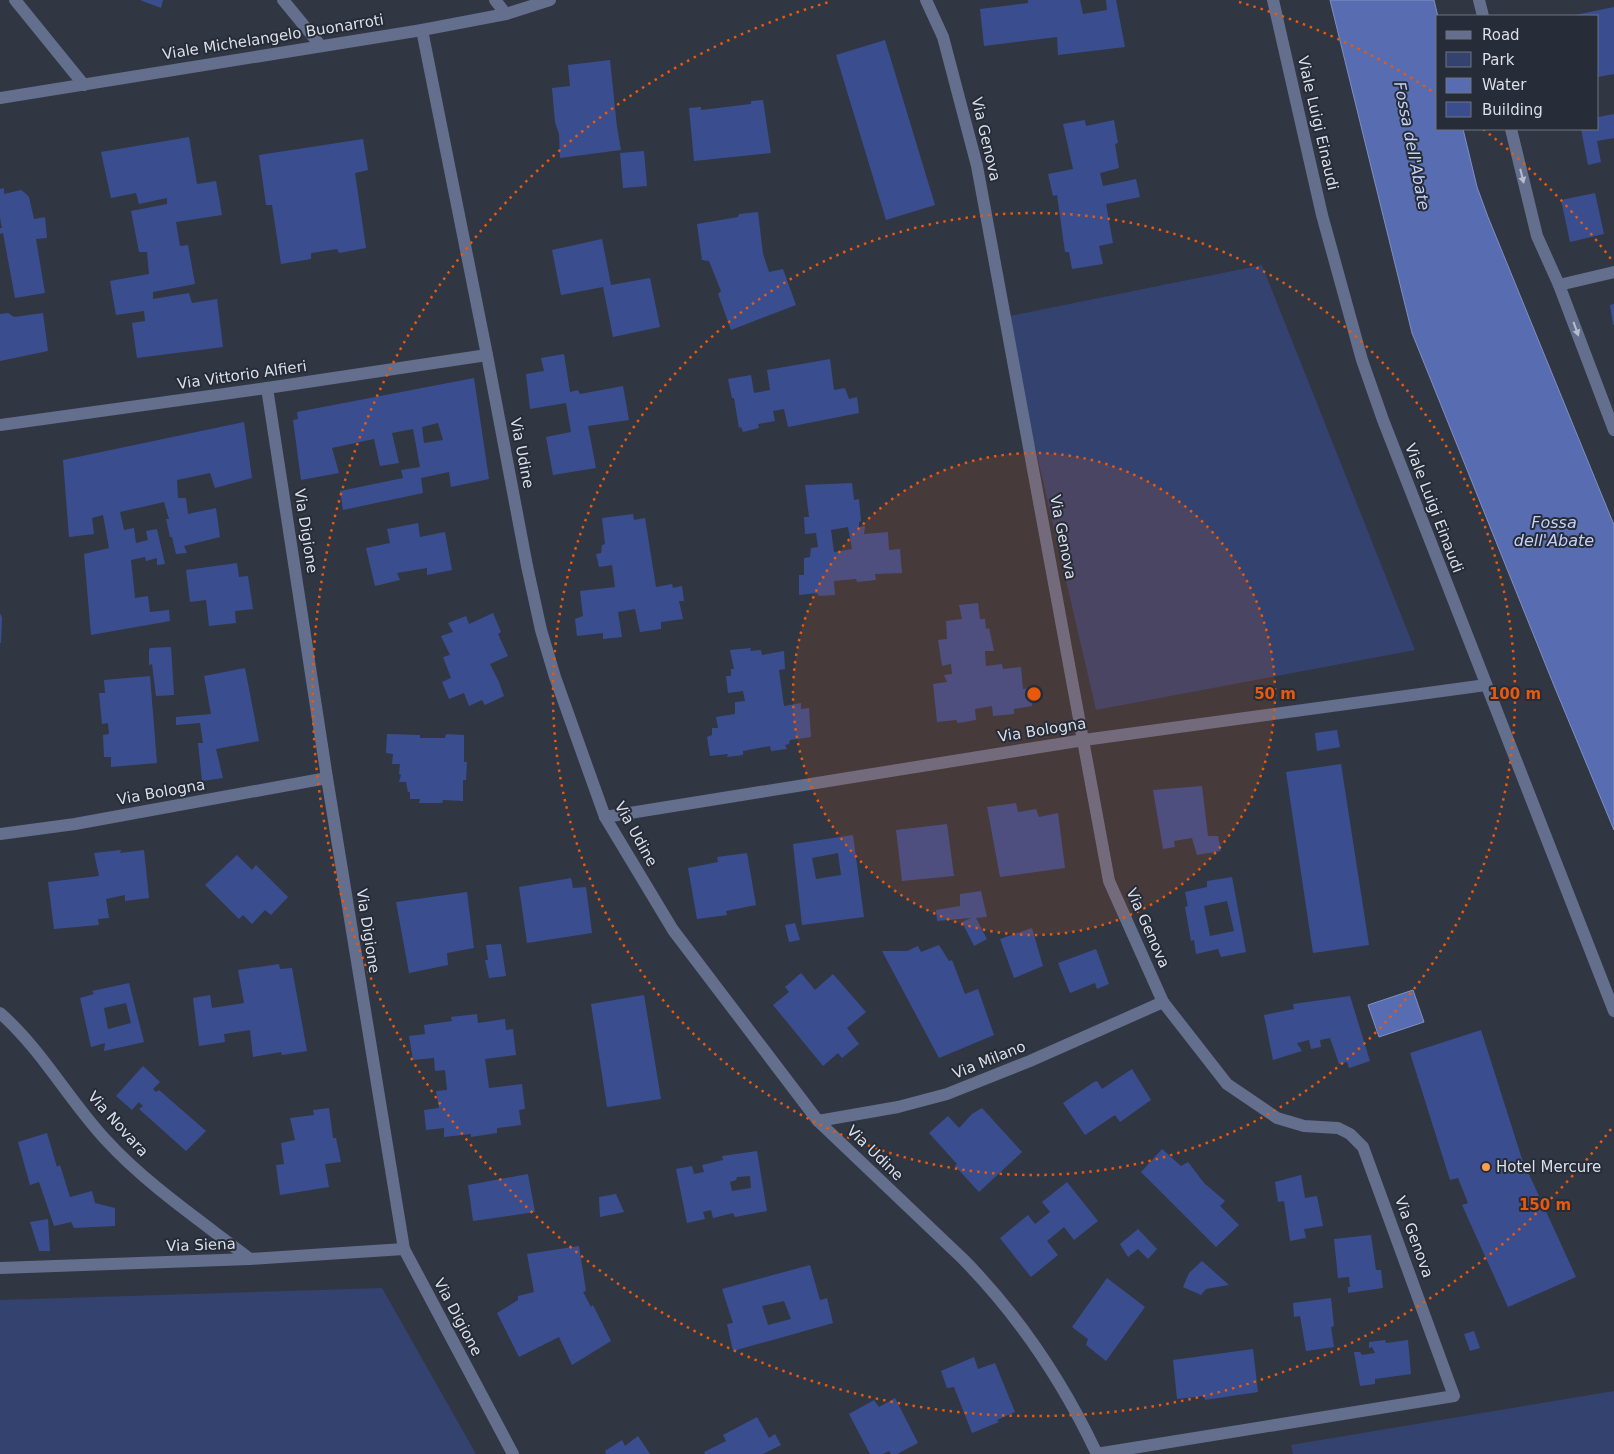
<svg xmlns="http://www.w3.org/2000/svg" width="1614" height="1454" font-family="'DejaVu Sans',sans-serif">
<rect width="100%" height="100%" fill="#313643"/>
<g fill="#34426f">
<polygon points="1262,265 1415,650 1096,710 1005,317"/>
<polygon points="382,1288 476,1454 0,1454 0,1300"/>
<polygon points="1614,1391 1614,1454 1293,1454 1291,1445"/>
</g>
<g fill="#586db1" stroke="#7f8fc2">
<polygon points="1330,0 1434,0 1438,17 1438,129 1463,129 1477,187 1488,217 1614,525 1614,830 1555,688 1412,333"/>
<polygon points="1413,990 1424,1022 1379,1037 1368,1005"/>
</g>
<g fill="#3a4e8f" fill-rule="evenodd">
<polygon points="140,0 163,0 161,8"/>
<polygon points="1028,0 1080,0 1083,14 1107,10 1106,0 1116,0 1125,47 1058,55 1057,37 984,46 980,9 1028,3"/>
<polygon points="1614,7 1614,74 1598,77 1598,16 1575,15"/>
<polygon points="885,40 935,205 886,220 836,55"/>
<polygon points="610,60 617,127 621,150 560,158 559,134 555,122 552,88 570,86 568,65"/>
<polygon points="763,100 771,153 694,161 689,108 701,107 701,110 751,104 751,101"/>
<polygon points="1614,114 1614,138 1597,141 1601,162 1588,165 1581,129 1598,129 1598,117"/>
<polygon points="1085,120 1086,126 1114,120 1118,143 1115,144 1119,168 1100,173 1103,186 1136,179 1140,197 1106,204 1113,243 1099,246 1103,264 1072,269 1069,252 1065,252 1057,195 1053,196 1048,174 1073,169 1063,124"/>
<polygon points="189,137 197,184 216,181 222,215 176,222 180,246 188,245 195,284 153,292 153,299 189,293 192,303 217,299 223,347 137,358 132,323 145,321 144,311 116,315 110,281 149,274 147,252 139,252 131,211 167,204 167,198 139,204 136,193 111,198 101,152"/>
<polygon points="363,139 368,170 355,173 366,248 339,253 337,249 311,253 311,259 281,264 272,205 266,205 259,155"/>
<polygon points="644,151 647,186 623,188 620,153"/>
<polygon points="4,188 4,194 21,190 25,193 29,197 34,219 45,217 47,238 36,239 45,293 15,298 3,233 0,234 0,228 2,228 0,218 0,189"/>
<polygon points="1595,193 1604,234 1570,242 1561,200"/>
<polygon points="758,212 763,254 769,272 783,269 796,305 731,330 718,294 721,291 709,261 702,260 697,224 738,217 739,214"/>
<polygon points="602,239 611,285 650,278 660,327 613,337 603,287 561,295 552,250"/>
<polygon points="1614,304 1614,325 1613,325 1610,305"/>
<polygon points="8,313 14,317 43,313 48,351 0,361 0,314"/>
<polygon points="564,354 570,392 578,390 580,394 623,386 629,420 588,426 596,468 553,475 546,437 571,432 566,403 530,409 526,374 544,371 541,358"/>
<polygon points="830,359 834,390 845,388 849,399 857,397 859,413 788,427 784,409 773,411 775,421 758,424 759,428 743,432 741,427 739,428 734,398 732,398 728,379 751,375 754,393 770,390 767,370"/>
<path d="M474,378L489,479L451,487L449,472L421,478L423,493L343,510L340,491L403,478L401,470L420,467L413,429L392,433L399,463L380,466L374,439L332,448L339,473L301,480L293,420L298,419L297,412ZM438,423L443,440L424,443L422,427Z"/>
<polygon points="244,422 252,478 215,488 210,473 177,480 178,498 186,498 188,514 216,508 220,537 184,546 187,553 176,554 172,537 170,537 166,519 169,519 164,502 120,512 124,530 134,528 136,543 148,540 146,531 157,529 165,564 157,565 157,558 146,561 145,557 131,560 135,598 148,596 150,612 169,610 170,621 91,635 84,554 109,548 103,515 92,518 94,534 69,537 63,460"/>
<path d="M852,483L854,500L859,499L861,521L859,522V527L865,526L864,534L888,532L889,550L900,549L902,573L875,574L876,580L857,582L856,579L834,581L835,595L819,596L817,593L799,595V575H804V558L810,557L811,548L818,547L816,533L805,534L804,517H809L805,485ZM848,527L852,549L834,552L831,530Z"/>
<polygon points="633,514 634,520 645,518 656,587 672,584 673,588 682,586 684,601 679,601 683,619 661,622 661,629 640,632 635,609 618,612 622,637 603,639 603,633 577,636 575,619 583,616 580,591 615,587 612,565 599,567 596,554 601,553 602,545 605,544 602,518"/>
<polygon points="418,523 420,537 445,532 452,570 427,575 427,568 397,573 400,580 375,586 366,548 390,543 387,529"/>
<polygon points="237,563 239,577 248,576 253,609 235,611 236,623 209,626 206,600 190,602 186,570"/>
<polygon points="978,603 980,619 985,619 986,629 989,628 994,651 985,651 986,666 1002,664 1003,669 1021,667 1023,689 1031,688 1032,706 1014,709 1014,714 993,716 992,706 975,709 976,720 958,723 956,720 937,722 933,684 947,682 944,675 952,674 951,664 942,666 938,640 947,639 946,621 962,619 959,605"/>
<polygon points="0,613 2,618 1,643 0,643"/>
<polygon points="493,613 501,632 498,634 508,656 490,664 499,682 504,696 485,705 482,700 469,706 464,693 449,699 442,682 451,678 443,657 450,655 441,636 453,632 448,623 466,616 469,624"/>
<polygon points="171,647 174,695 156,696 152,664 149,665 149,650 150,648"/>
<polygon points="751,648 750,651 761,650 762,655 784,651 785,669 779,670 784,706 801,703 801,709 809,708 811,737 790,740 789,744 785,745 787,749 771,751 770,746 743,751 743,755 727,757 728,754 710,756 707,737 712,735 712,728 718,728 716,717 735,714 735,702 745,701 743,691 728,693 726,676 731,676 731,669 734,669 730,650"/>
<polygon points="245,668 259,741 216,749 223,778 202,781 198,743 203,743 200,723 176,725 176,717 211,714 204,676"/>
<polygon points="150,676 157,763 111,767 111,757 104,757 103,735 109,734 108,723 102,724 99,693 105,693 104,680"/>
<polygon points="1337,730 1340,747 1317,751 1315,733"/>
<polygon points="387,734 420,735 420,738 445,738 446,734 464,735 464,762 467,762 466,780 463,780 463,801 443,800 442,803 419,803 420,799 410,799 410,792 408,792 406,782 399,782 401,775 399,774 400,764 392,764 393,754 386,753"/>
<polygon points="1341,764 1369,945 1313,953 1286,772"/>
<polygon points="1202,786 1208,836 1218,836 1221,851 1197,855 1192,838 1174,841 1175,847 1163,849 1153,790"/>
<polygon points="1016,803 1018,812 1036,809 1039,817 1058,813 1065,868 1000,877 987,807"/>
<polygon points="947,824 954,876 902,881 896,830"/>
<path d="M853,835L864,917L802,925L793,844ZM838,853L841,875L816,879L812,858Z"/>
<polygon points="121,850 120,853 144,850 149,898 125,901 125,895 106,899 109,918 98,919 99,925 54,929 48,882 99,876 94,853"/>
<polygon points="747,853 756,905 726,911 727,915 697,919 688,868 718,862 717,857"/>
<polygon points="237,855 252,870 256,865 288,897 271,915 265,910 252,924 243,915 239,919 205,885"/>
<path d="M1232,877L1246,952L1221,957L1218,949L1196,954L1194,940L1191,941L1185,907L1188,906L1185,892L1207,887V881ZM1227,901L1234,931L1210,936L1204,906Z"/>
<polygon points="571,878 573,888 586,887 592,933 527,943 519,887"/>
<polygon points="981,891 987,917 976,918 987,939 974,946 962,922 971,918 937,921 936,910 960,906 960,894"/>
<polygon points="467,892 474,948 447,953 448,965 409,973 396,902"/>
<polygon points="795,923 800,940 789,942 785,925"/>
<polygon points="1032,928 1043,966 1014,978 1000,939"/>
<polygon points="501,944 506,976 489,978 485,960 488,960 486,945"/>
<polygon points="939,945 949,961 952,960 965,994 978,989 994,1035 939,1058 882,951 907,951 918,946 921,952"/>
<polygon points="1096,949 1109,984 1097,989 1095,983 1070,993 1058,963"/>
<polygon points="279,964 280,969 292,968 307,1051 282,1055 281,1052 253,1057 250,1030 224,1034 225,1042 199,1046 193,998 210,995 212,1008 244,1003 238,970"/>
<polygon points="801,973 815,990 833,974 866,1012 847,1028 859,1044 842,1058 838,1053 823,1066 773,1005 789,992 785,987"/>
<path d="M129,983L144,1042L104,1051L105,1043L91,1047L80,998L94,994L92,991ZM126,1003L131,1023L108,1029L104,1008Z"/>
<polygon points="644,995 661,1099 607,1107 591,1004"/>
<polygon points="1350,996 1370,1061 1349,1068 1347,1062 1339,1064 1330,1038 1320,1040 1321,1047 1311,1049 1309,1040 1297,1043 1302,1051 1273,1060 1264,1015 1294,1009 1293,1004"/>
<polygon points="477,1014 478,1023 505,1019 506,1030 513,1029 516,1055 485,1059 489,1088 522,1084 525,1109 519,1110 521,1125 497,1128 497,1133 471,1137 471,1134 444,1137 444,1128 426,1130 424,1110 439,1108 436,1091 447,1090 445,1070 435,1071 434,1058 413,1060 409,1036 425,1034 424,1025 452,1021 451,1017"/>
<polygon points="1481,1030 1522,1159 1576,1277 1508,1307 1462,1205 1468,1203 1458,1178 1450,1180 1410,1053"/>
<polygon points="143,1066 160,1082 153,1089 156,1092 159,1090 206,1131 186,1151 139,1109 143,1106 139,1102 132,1110 116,1096"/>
<polygon points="1132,1069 1151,1100 1120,1122 1115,1115 1085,1135 1063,1103 1094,1082 1097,1081 1102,1089"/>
<polygon points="329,1108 333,1138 336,1138 341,1162 325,1164 329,1187 280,1195 276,1165 284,1164 281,1143 295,1140 290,1118 314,1115 313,1110"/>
<polygon points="982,1108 1022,1152 979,1192 955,1166 957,1164 929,1133 948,1116 959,1128 972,1114"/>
<polygon points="47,1133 57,1167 60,1165 70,1197 92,1191 95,1203 115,1208 115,1226 74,1228 71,1222 54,1226 39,1182 30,1185 18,1142"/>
<polygon points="1162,1149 1181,1166 1188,1162 1204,1183 1225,1201 1220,1206 1239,1225 1216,1247 1141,1172"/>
<path d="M757,1151L767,1211L735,1217L733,1213L713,1218L711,1210L703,1212L705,1219L687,1223L676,1169L692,1166L694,1174L704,1172L702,1165L723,1160L722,1156ZM750,1176L751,1188L732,1191L730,1182L736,1180L737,1177Z"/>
<polygon points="528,1174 535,1212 473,1221 468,1185"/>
<polygon points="1301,1175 1305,1198 1317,1196 1323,1226 1304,1229 1306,1238 1290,1241 1284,1201 1278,1202 1275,1182"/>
<polygon points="1067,1182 1098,1221 1074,1240 1064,1227 1047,1241 1058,1255 1031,1277 1000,1238 1028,1215 1035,1224 1050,1212 1042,1202"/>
<polygon points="616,1194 624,1212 600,1217 599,1197"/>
<polygon points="48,1219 50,1251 39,1251 30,1222"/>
<polygon points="1138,1229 1157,1249 1148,1259 1138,1249 1128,1257 1120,1244"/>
<polygon points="1371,1235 1376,1270 1381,1270 1383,1288 1348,1293 1348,1287 1350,1287 1349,1277 1338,1278 1334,1239"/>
<polygon points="579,1246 586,1291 583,1292 591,1307 593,1305 611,1341 572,1365 559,1337 519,1357 497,1313 518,1300 518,1296 534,1292 527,1254"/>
<polygon points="1202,1261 1229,1285 1206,1289 1201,1295 1183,1287 1189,1273"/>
<path d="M810,1265L820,1300L827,1298L833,1323L733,1351L727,1324L733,1323L722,1289ZM784,1301L791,1319L768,1325L762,1306Z"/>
<polygon points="1107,1278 1145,1307 1106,1361 1086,1345 1088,1339 1072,1327"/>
<polygon points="1331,1298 1334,1326 1331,1327 1334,1347 1306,1351 1300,1316 1294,1317 1293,1303"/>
<polygon points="1474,1331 1480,1348 1470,1351 1464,1334"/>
<polygon points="1385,1340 1386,1343 1408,1340 1411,1374 1375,1379 1375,1384 1360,1386 1354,1352 1360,1352 1362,1355 1375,1353 1372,1347 1369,1348 1369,1342"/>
<polygon points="1253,1349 1258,1392 1205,1400 1204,1396 1177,1399 1173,1360"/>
<polygon points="974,1357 978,1369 995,1363 1015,1412 997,1420 999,1422 972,1433 954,1387 947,1388 941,1371"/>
<polygon points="895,1398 918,1443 897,1454 891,1454 889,1451 883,1454 870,1454 849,1414 874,1400 879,1407"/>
<polygon points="757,1417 769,1438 775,1434 781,1445 763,1454 705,1454 704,1452 726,1441 723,1435"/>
<polygon points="638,1436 650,1454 606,1454 605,1451 622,1440 625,1446"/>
</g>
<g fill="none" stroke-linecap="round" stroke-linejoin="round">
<g stroke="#646e8d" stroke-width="12">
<polyline points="15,0 84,85"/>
<polyline points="283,0 320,45"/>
<polyline points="495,0 506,14"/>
<polyline points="926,0 943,37 977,166 1109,881 1163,1002 1227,1084 1277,1118 1304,1126 1338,1128 1350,1134 1363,1147 1454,1396 1096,1454"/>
<polyline points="1273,0 1322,215 1362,360 1383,420 1614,1011"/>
<polyline points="1479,0 1483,16"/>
<path d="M422,30L487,355L527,566L541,630L555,677L605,817L673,930L818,1121L963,1259C1019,1316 1063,1382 1097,1454"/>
<polyline points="0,98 422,30 506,14 550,0"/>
<polyline points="1511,129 1537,236 1559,285 1614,430"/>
<polyline points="1559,285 1614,272"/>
<polyline points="267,388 327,778 404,1249 513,1454"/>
<polyline points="0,425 267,388 487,355"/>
<polyline points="605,817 1084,740 1486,685"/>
<polyline points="0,834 75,824 327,778"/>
<path d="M0,1013C42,1050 68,1099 105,1139C147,1185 201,1221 250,1259"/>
<polyline points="818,1121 898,1107 947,1094 1030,1061 1163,1002"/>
<polyline points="0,1268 250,1259 404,1249"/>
</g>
</g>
<defs><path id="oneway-solid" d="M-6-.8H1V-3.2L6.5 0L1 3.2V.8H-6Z" transform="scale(1.25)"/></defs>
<g fill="#b7bdcd">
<use href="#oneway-solid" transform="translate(1522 176) rotate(76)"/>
<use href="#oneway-solid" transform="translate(1576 329) rotate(70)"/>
</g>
<circle cx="1034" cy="694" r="241" fill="#e8590c" fill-opacity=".12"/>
<g fill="none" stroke="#e8590c" stroke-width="2.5" stroke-dasharray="2.5 5">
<circle cx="1034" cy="694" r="241"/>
<circle cx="1034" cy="694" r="481"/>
<path d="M1611 1129A722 722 0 1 1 829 2M1239 2A722 722 0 0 1 1438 95M1483 129A722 722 0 0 1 1611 259"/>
</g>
<circle fill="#fa9f4f" stroke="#272c39" stroke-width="2" cx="1486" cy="1167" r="5"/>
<g text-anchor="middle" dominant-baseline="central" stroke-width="4" stroke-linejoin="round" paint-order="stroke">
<g font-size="15" fill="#dbdfe8" stroke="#272c39">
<text transform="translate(273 37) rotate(-9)">Viale Michelangelo Buonarroti</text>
<text transform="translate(1318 123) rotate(77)">Viale Luigi Einaudi</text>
<text transform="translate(986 139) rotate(77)">Via Genova</text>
<text transform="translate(242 375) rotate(-8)">Via Vittorio Alfieri</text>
<text transform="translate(522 453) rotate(79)">Via Udine</text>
<text transform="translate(1434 508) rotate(69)">Viale Luigi Einaudi</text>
<text transform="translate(306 531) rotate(81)">Via Digione</text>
<text transform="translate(1063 537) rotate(79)">Via Genova</text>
<text transform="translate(1042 730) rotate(-9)">Via Bologna</text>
<text transform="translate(161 792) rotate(-10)">Via Bologna</text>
<text transform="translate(636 834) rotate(61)">Via Udine</text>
<text transform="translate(1148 928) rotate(66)">Via Genova</text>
<text transform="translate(368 931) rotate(81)">Via Digione</text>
<text transform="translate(989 1060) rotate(-22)">Via Milano</text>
<text transform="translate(118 1124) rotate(48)">Via Novara</text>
<text transform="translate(875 1153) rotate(44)">Via Udine</text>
<text transform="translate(1414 1237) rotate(70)">Via Genova</text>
<text transform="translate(201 1245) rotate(-2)">Via Siena</text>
<text transform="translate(458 1317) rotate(62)">Via Digione</text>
</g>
<g font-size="15" fill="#dbdfe8" stroke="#272c39" text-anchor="start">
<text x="1496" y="1167">Hotel Mercure</text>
</g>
<g font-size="16" font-style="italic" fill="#c3d1f8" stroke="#272c39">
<text transform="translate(1412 146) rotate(79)">Fossa dell'Abate</text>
<text x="1554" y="522">Fossa<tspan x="1554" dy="18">dell'Abate</tspan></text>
</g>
</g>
<circle cx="1034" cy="694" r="8" fill="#e8590c" stroke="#272c39" stroke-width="2.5"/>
<g font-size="15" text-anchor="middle" font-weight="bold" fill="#e8590c" stroke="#272c39" stroke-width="4" stroke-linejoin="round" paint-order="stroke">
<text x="1275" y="699">50 m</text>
<text x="1515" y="699">100 m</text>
<text x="1545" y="1210">150 m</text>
</g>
<rect x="1436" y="15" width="162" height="115" fill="#272c39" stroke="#6f747f"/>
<rect x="1446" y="31" width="25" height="8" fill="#646e8d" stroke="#6f747f"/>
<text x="1482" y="40" font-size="15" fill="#dbdfe8">Road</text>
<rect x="1446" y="52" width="25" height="15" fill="#34426f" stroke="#6f747f"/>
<text x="1482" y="65" font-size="15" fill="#dbdfe8">Park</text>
<rect x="1446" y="78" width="25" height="15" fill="#586db1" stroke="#6f747f"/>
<text x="1482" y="90" font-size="15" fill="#dbdfe8">Water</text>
<rect x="1446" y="102" width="25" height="15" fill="#3a4e8f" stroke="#6f747f"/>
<text x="1482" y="115" font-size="15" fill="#dbdfe8">Building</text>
</svg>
